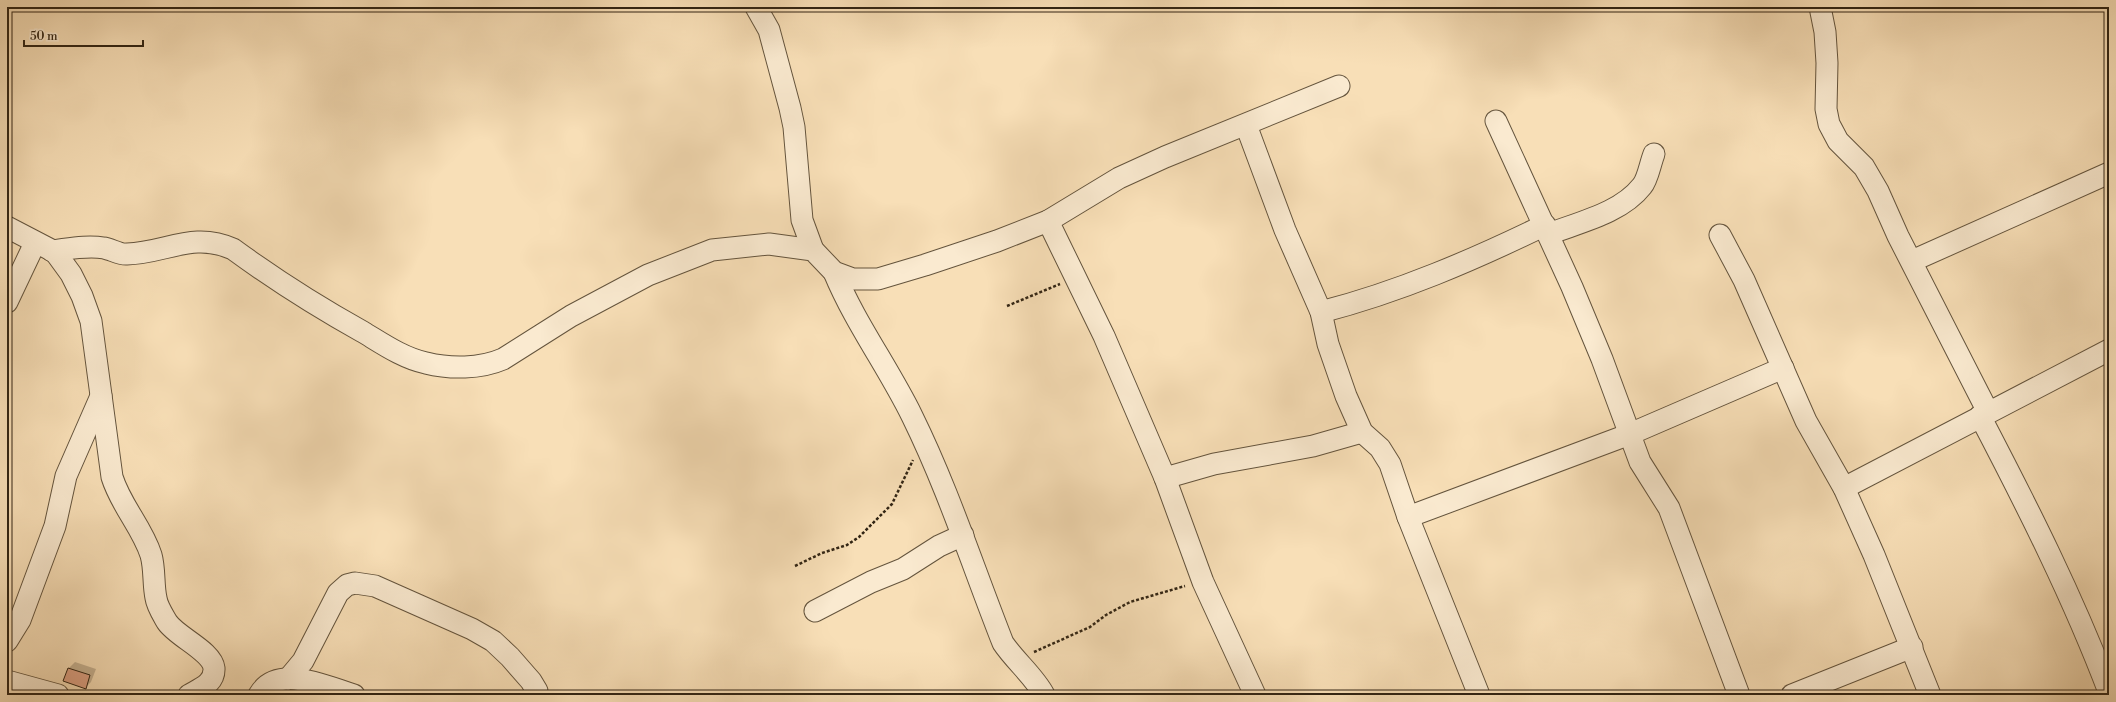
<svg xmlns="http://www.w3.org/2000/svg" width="2116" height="702" font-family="'Libre Bodoni',serif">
<rect width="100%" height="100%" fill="#f8dfb7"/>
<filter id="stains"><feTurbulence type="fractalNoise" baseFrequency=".005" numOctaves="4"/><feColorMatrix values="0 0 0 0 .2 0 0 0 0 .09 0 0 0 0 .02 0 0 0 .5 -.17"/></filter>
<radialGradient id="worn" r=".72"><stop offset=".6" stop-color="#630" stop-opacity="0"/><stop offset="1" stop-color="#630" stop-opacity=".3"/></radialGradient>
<polygon fill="#0003" points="75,662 96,669 91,682 85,688 69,668"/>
<polygon fill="#dda285" stroke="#322514" points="68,668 90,675 86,689 63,681"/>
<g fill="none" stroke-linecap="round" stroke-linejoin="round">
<defs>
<g id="minor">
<polyline points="756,7 769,30 790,108 794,127 802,220 813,250"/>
<polyline points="1820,7 1825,32 1827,63 1826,109 1829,124 1838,141 1864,167 1878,191 1898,236 1988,412"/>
<polyline points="1496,121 1572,287 1602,359 1640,462 1669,508 1739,695"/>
<polyline points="1246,125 1285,230 1321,312 1328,344 1346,396 1362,432 1380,448 1390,464 1408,517 1479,695"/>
<polyline points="1048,221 1104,336 1165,478 1203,582 1255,695"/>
<path d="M7,227L55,252L71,274L82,296L91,321L112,477C121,506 142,527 151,555C155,569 153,584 156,598C157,606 163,615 167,622C177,637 212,651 214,668C215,684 199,689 189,695"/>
<path d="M1549,234C1580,222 1621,213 1642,186C1648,179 1650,164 1654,154"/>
<polyline points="1720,235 1744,280 1806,421 1844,488 1874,555 1930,695"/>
<path d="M52,251C69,249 86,245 104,248C111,249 120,255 127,254C166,253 193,231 233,249C274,279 318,307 363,332C383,344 403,358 426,363C450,369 480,369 503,359L571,316L648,275L712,250L769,244L813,250L834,272L853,279H878L925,265L997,241L1048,221L1119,178L1165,157L1339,86"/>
<polyline points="1912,261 2109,173"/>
<path d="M834,272C855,323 888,367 912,416C948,489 973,567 1003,643C1015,661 1035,677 1044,695"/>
<polyline points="7,302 35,243"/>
<path d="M1321,312C1399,292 1473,260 1545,225"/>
<path d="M1980,416C2027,506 2073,597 2109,692"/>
<polyline points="1165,478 1214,464 1313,446 1362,432"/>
<polyline points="1844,488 2109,350"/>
<polyline points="1408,517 1630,434 1783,368"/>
<polyline points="815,611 871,582 903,569 939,546 963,535"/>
<polyline points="7,641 20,620 55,526 66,476 101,396"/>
<polyline points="288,679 303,661 338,593 347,585 355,583 375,586 472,629 493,641 510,657 531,681 537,691 537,695"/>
<polyline points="7,681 58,695"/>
<path d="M259,695C277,663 327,687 354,695"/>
<polyline points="1792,695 1912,647"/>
</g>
</defs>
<use href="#minor" stroke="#64543d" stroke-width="23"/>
<g stroke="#322514" stroke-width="2.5" stroke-dasharray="3 2" stroke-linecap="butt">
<polyline points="1007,306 1060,284"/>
<polyline points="795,566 822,553 847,545 859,537 892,504 913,460"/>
<polyline points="1034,652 1090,627 1106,615 1130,602 1185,586"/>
</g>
<use href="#minor" stroke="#faead0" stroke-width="21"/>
</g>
<rect width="2116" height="702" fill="none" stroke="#f8dfb7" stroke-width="24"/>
<rect x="8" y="8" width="2100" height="686" fill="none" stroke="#322514" stroke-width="2"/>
<rect x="12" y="12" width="2092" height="678" fill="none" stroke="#322514"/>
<path d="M24 40v6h119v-6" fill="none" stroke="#322514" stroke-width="2"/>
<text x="30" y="40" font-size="12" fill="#322514" stroke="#faead0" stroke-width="3" paint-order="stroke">50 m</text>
<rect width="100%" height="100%" filter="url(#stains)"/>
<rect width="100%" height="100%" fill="url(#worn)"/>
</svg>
